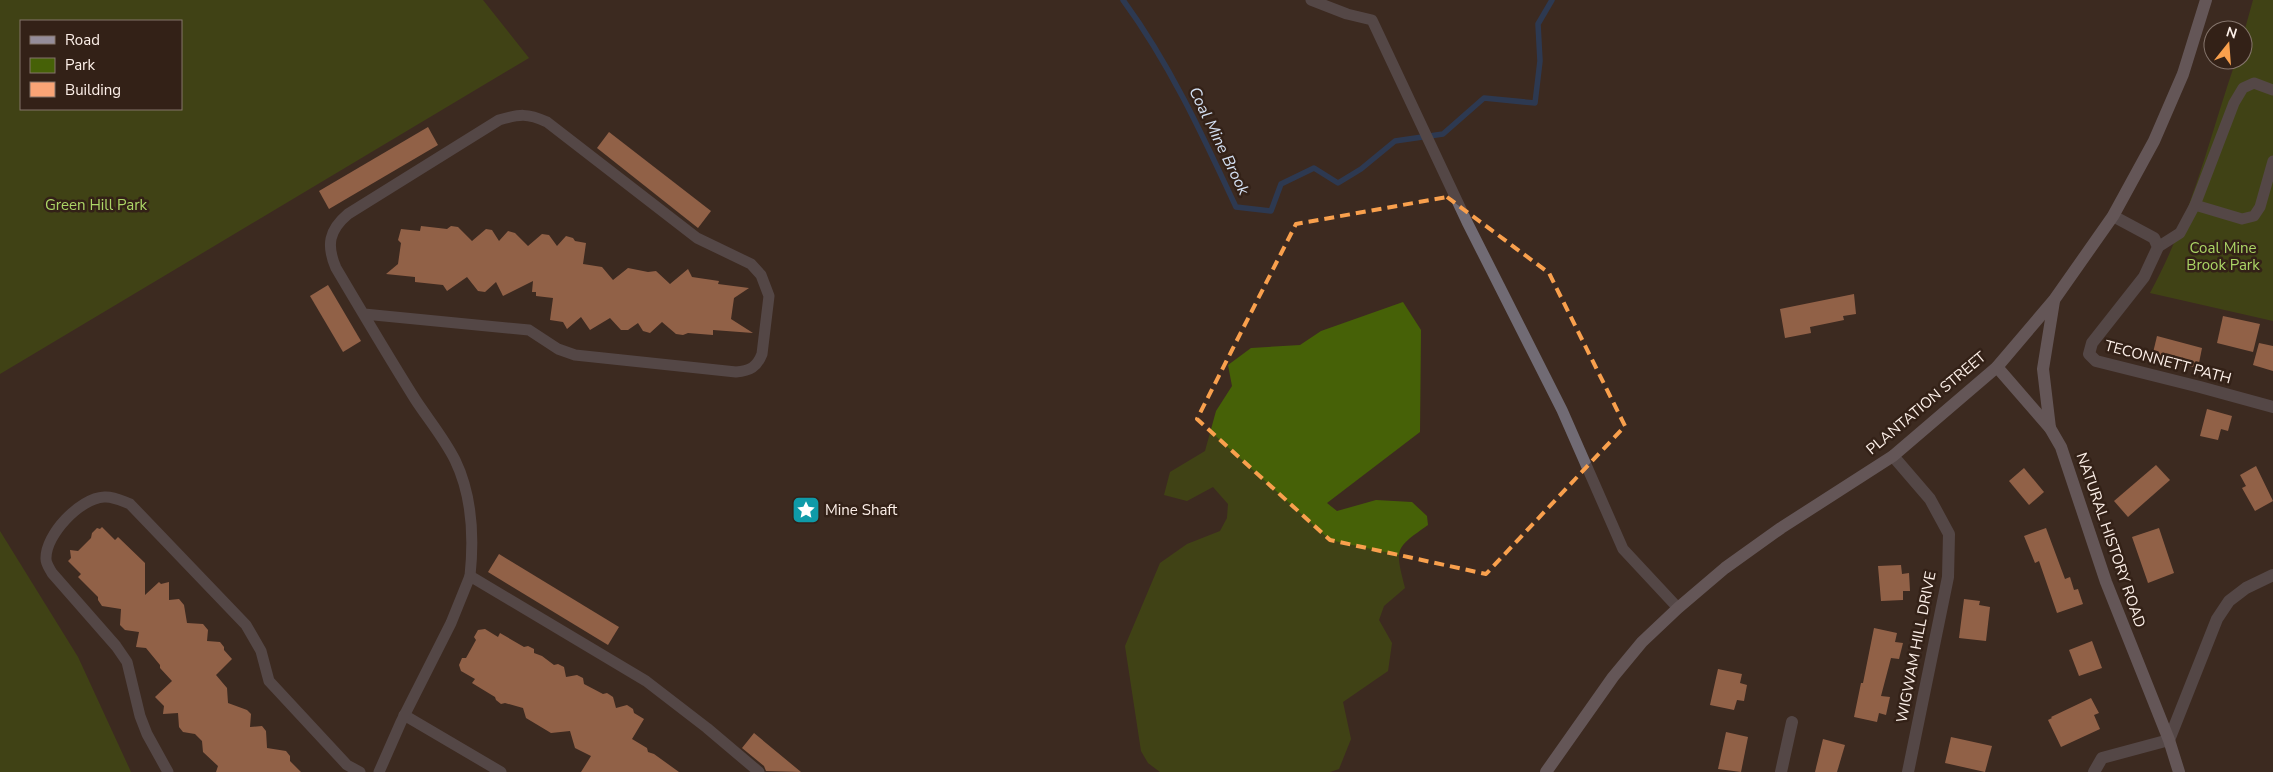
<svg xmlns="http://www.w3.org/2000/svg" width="2273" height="772" font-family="'Nunito Sans',sans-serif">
<rect width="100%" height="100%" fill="#3d2a20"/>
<g fill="#466107" fill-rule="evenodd">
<path d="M0,0H483L529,58L0,374ZM181,21V109H21V21Z"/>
<path d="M2253,0H2273V321L2150,293C2191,218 2209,139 2236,60H2243V36Z"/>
<path d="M1403,302L1421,330L1420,432L1327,503L1337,511L1376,500L1412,502L1427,516L1428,525C1394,549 1395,548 1405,588L1384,606L1379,620L1392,643L1388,671L1343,702L1351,739L1339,769L1330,772H1160L1148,763L1141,751L1125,646L1160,563L1187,544L1220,531L1227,518L1228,504L1213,487L1187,501L1164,495L1170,472L1205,451L1216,411L1232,386L1228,365L1251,348L1300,345L1321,331Z"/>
<polygon points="0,531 78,657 131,772 0,772"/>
</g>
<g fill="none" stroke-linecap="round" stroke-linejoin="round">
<path stroke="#1c4c8c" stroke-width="5.5" d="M1123,0C1170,64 1203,136 1236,207L1271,211L1281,184L1314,168L1338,183L1361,169L1395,141L1443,134L1484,98L1535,103L1540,61L1538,24L1552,0"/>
</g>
<g fill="#f9a476">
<polygon points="428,127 438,145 329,209 319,191"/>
<polygon points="609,132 711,211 698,228 597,148"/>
<polygon points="421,226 447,229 451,226 458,227 472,241 486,229 492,230 499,241 508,231 515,233 528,246 542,234 549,235 557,246 566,236 573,238 575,241 586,243 583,264 602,267 613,280 628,268 648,272 656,271 670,284 688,269 692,277 719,281 718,284 749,288 734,298 731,319 753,333 713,330 713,335 688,333 683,335 676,334 662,322 650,333 643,331 638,323 628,330 621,330 610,318 590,330 581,317 567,329 563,322 550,320 553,298 536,296 536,292 532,292 533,281 503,296 496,282 485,292 478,291 467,277 447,291 443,285 415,282 415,277 386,274 398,264 401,243 398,240 401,229 420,231"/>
<polygon points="328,285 361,341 343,352 310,296"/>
<polygon points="1854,294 1856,314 1843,316 1844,320 1810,327 1811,333 1785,338 1780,309"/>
<polygon points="2223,316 2260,324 2253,352 2217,343"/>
<polygon points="2157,336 2202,348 2198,368 2152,357"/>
<polygon points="2259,343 2273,346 2273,371 2253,365"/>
<polygon points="2207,409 2232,416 2228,431 2221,429 2218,440 2200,436"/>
<polygon points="2156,465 2170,480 2128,517 2114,501"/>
<polygon points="2256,466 2273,501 2255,511 2242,488 2246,486 2240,475"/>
<polygon points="2024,468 2044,492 2029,505 2009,481"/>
<polygon points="102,527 115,540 118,537 145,563 145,595 159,582 161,584 169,582 169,600 179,599 184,605 187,623 203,624 208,630 207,641 220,642 224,647 224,650 232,659 216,675 227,688 228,703 247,710 251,714 250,727 262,726 266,731 267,748 286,751 290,756 290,761 301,772 216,772 218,766 203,752 202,741 195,734 183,732 179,727 178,713 163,714 164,706 155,697 172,681 160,668 160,665 146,648 136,647 139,632 125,630 120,625 121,609 102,606 98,600 98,597 78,577 81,574 68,561 71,558 70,550 78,551 91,538 92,533 97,528 100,529"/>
<polygon points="2046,528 2065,579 2070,577 2074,590 2078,589 2083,604 2057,613 2039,561 2035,563 2024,536"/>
<polygon points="2159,528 2174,573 2148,583 2132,537"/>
<polygon points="499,554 619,627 608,645 488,572"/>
<polygon points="1901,565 1902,574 1909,573 1910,591 1903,591 1903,600 1881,601 1878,566"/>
<polygon points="1964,599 1980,601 1979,605 1990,607 1986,641 1959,638"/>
<polygon points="1874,628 1897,633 1895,642 1903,643 1899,659 1891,658 1881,696 1890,697 1886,715 1879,713 1877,722 1854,717 1861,683 1863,683"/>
<polygon points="485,629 498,637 500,633 524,647 528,646 534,649 534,653 542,656 554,665 558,664 564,667 566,677 577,675 583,678 584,684 603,694 607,693 613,697 616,708 627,705 633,709 634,713 644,719 632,739 647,748 648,752 654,754 679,772 581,772 591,756 575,748 570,731 551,733 526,718 523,708 505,703 501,704 496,700 495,697 472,683 475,679 461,671 459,665 462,658 466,658 476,640 474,637 478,630"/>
<polygon points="2092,641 2102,668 2079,676 2069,650"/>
<polygon points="1718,669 1742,674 1740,683 1747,685 1744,701 1737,700 1734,710 1710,705"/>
<polygon points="2091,698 2099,713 2094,715 2100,729 2061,747 2048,720 2052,718 2051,717"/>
<polygon points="1726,732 1748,737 1741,772 1718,769"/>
<polygon points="754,733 801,772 766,771 764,766 742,748"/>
<polygon points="1951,737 1992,746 1985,772 1945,763"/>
<polygon points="1823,739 1845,745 1837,772 1815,772"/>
</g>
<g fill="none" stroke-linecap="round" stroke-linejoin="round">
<g stroke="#716b74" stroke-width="11">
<polyline points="1311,0 1347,14 1372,20 1467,222 1562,410 1623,549 1678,608"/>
<polyline points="2195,205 2242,219 2254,216 2260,207 2273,161"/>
<polyline points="2158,247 2180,233 2195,205 2234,103 2243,88 2254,83 2273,90"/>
<path d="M364,314L529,330L558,349L575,355L736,372C750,371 757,367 762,354L769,296L761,275L751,264L697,238L547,122C527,113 520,114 499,120L348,214C329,230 326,245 336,268C362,312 388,356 415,399C428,419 444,438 455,460C472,495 474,538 470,576"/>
<polyline points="404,715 501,772"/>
<path d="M168,772L147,734L140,716L127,662L116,646L52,573C50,569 46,564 46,559C45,535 80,498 104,497C113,496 122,501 130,504L246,625L261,651L269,681L347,765L360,772"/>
<polyline points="379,772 401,722 451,623 470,576 646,681 707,728 759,772"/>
</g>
<g stroke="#716b74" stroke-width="12">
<polyline points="2113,216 2154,238 2158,247 2144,277 2092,343 2089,354 2096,361 2200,387 2273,407"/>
<polyline points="1893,456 1930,499 1949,534 1948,577 1908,772"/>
<polyline points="1781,772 1792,722"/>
<polyline points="2094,772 2102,758 2169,740 2217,619 2229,601 2246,588 2273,575"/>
</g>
<g stroke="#958d9a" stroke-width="12">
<polyline points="1997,367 2050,428 2061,447 2106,582 2169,740 2179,772"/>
<polyline points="2050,428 2043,369 2054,301"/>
<polyline points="1546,772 1613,677 1642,642 1678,608 1725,568 1781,528 1893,456 1997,367 2054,300 2113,216 2154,141 2183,74 2206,0"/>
</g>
</g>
<path d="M0 0H2273V772H0ZM1447,197L1549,273L1625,426L1486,574L1330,540L1197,419L1296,224Z" fill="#3d2a20" fill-opacity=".55" fill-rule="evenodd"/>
<path fill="none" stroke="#f9a04d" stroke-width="4" stroke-dasharray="10 6" stroke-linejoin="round" d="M1447,197L1549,273L1625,426L1486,574L1330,540L1197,419L1296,224Z"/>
<defs>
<symbol id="sight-square" viewBox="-11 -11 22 22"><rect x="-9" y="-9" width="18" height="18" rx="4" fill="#0f9aa8" stroke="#332117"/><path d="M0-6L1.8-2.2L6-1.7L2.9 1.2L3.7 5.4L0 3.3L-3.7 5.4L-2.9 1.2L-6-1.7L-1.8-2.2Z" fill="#fff"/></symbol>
</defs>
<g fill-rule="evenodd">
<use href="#sight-square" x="790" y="494" width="32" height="32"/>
</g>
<g text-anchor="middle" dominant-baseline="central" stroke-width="5" stroke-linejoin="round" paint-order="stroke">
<g font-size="15" fill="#acd666" stroke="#332117">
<text x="96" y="205">Green Hill Park</text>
<text x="2223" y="248">Coal Mine<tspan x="2223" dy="17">Brook Park</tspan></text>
</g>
<g font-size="15" fill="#fdf0e9" stroke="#332117">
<text transform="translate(2168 362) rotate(15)">TECONNETT PATH</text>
<text transform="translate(1926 403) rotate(-40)">PLANTATION STREET</text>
<text transform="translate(2111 540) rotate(71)">NATURAL HISTORY ROAD</text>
<text transform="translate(1916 647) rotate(-79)">WIGWAM HILL DRIVE</text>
</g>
<g font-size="15" fill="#fdf0e9" stroke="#332117" text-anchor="start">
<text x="825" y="510">Mine Shaft</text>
</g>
<g font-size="16" font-style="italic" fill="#d5e2f5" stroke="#332117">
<text transform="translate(1219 141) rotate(64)">Coal Mine Brook</text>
</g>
</g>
<rect x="20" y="20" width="162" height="90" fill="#332117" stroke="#84746b"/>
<rect x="30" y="36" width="25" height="8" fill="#958d9a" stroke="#84746b"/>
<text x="65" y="45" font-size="15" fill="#fdf0e9">Road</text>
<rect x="30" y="58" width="25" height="15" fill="#466107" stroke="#84746b"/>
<text x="65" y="70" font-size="15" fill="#fdf0e9">Park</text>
<rect x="30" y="82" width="25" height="15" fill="#f9a476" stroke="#84746b"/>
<text x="65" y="95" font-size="15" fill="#fdf0e9">Building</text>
<g transform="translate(2228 45) rotate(17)"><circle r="24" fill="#332117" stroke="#84746b"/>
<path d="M0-4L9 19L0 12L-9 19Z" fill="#f9a04d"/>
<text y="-8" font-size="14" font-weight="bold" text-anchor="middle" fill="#fdf0e9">N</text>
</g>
</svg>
